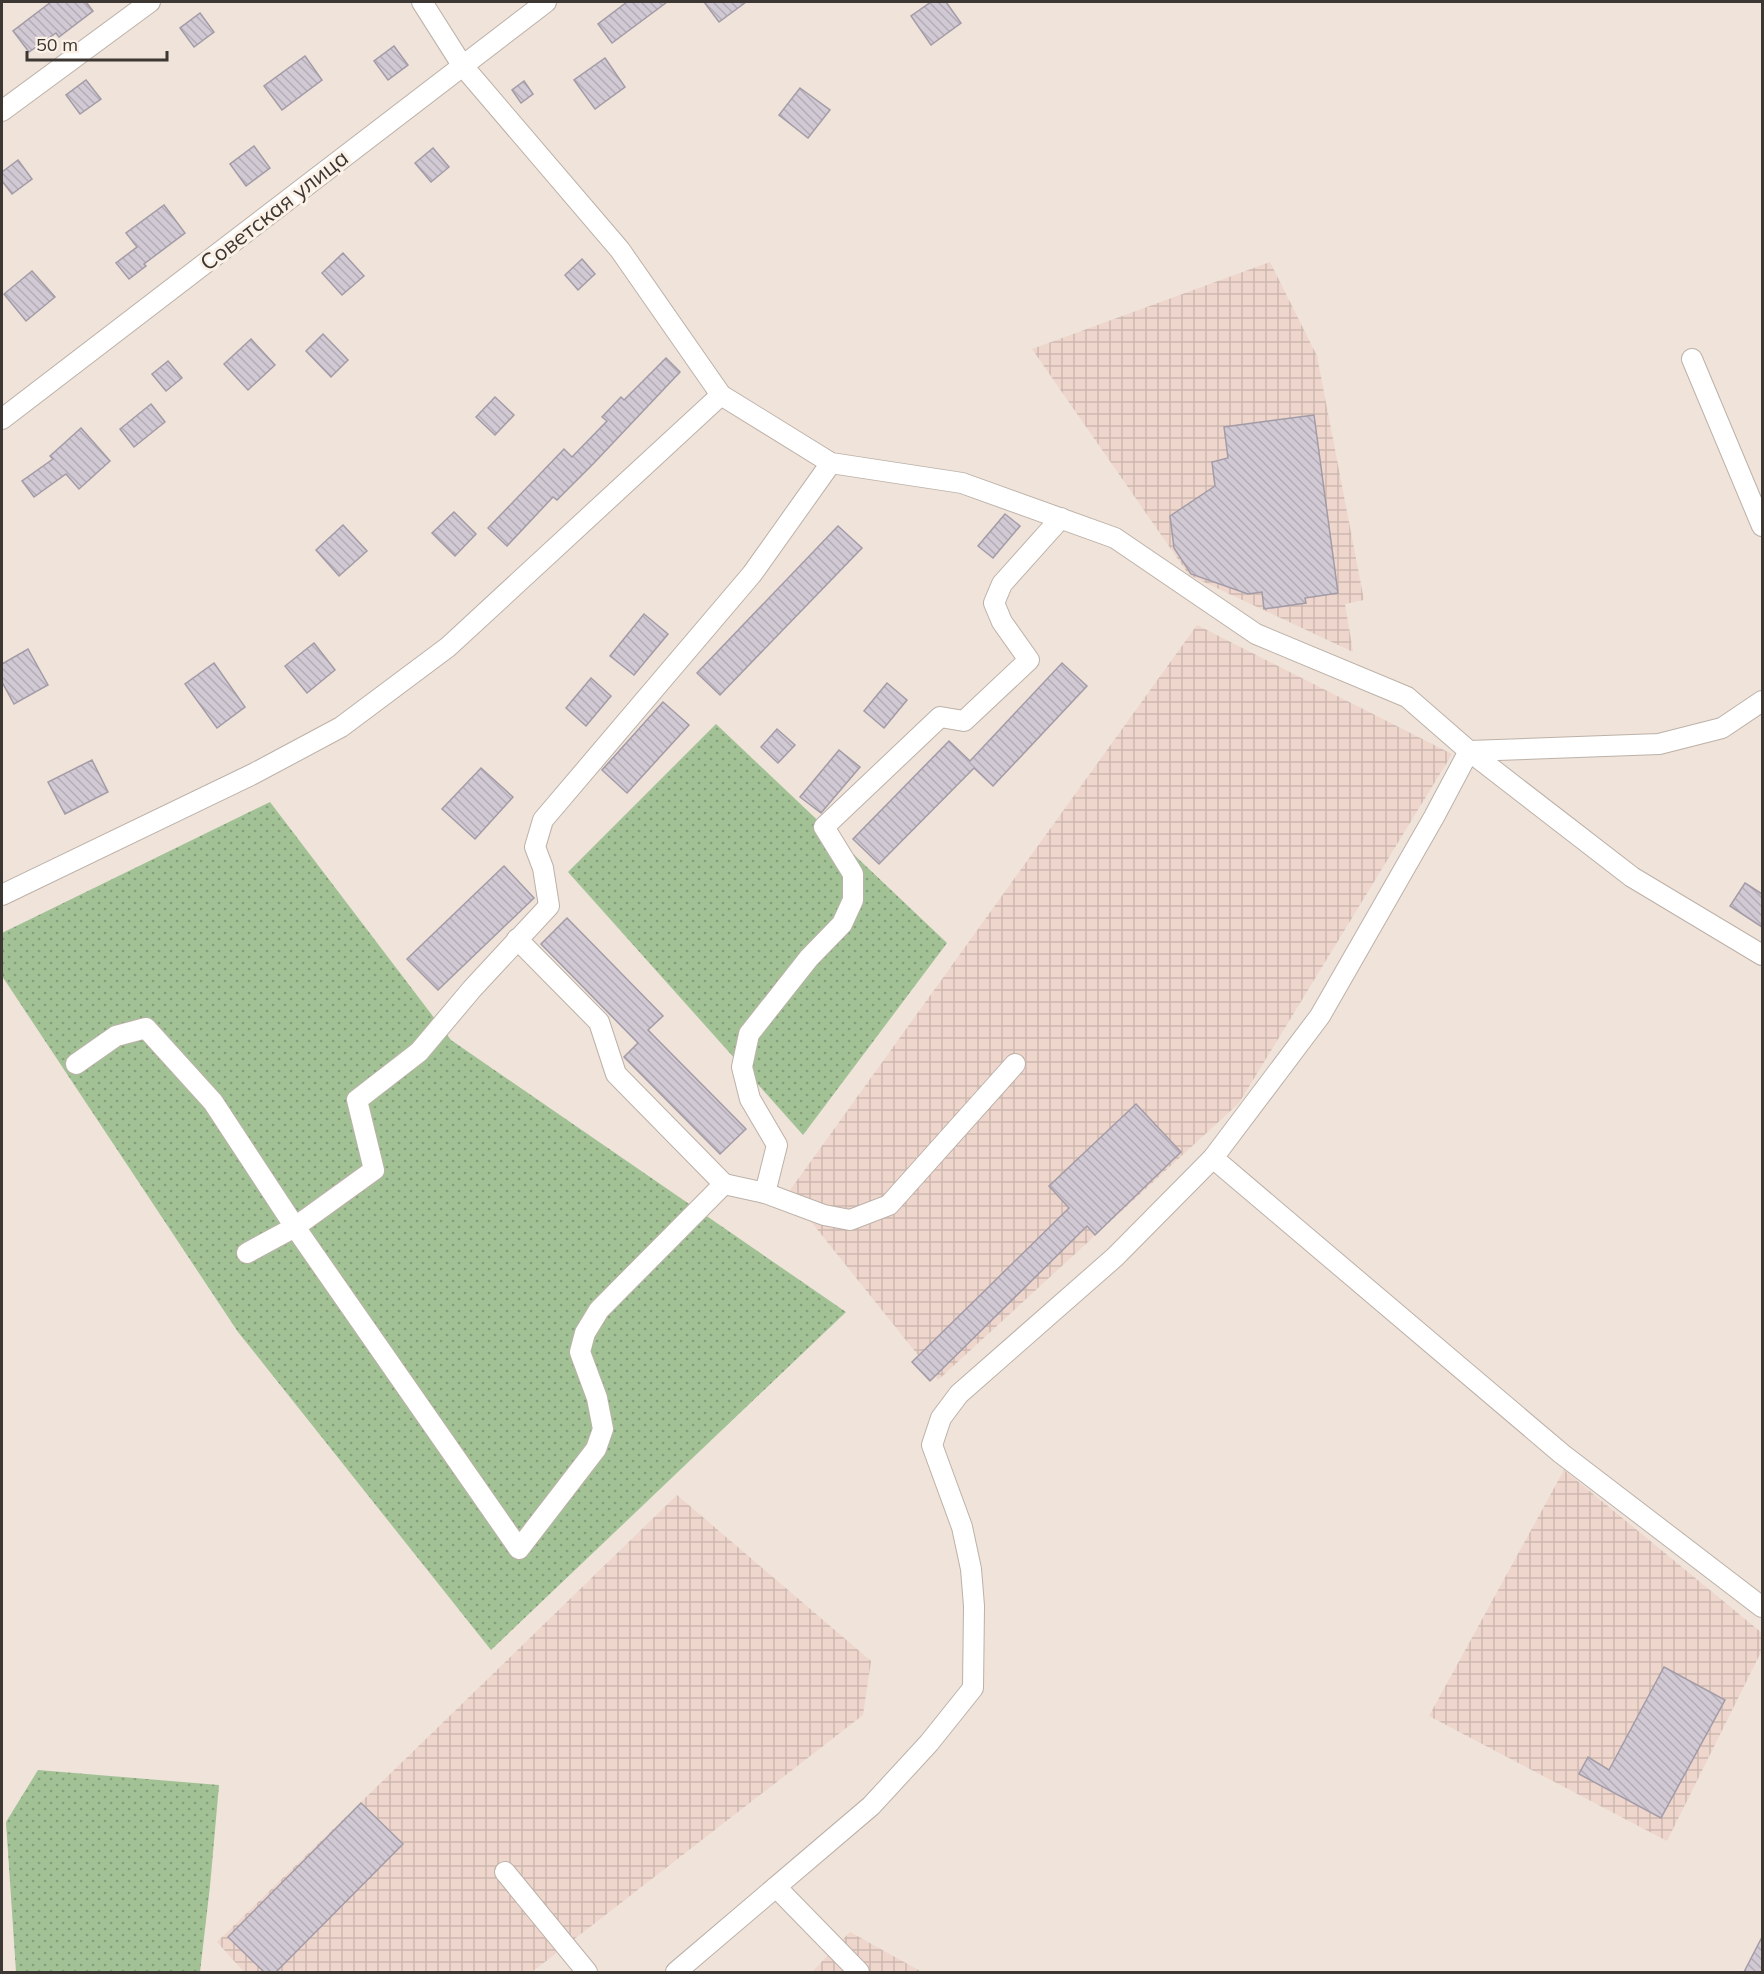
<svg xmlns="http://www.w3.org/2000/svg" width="1764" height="1974" font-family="Mulish,sans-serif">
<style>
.industrial{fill:url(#industrial-grid)}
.grass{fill:url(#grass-dots)}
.building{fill:url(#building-back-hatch);stroke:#a39ba6;stroke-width:1.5}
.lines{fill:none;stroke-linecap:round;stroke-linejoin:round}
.minor-casing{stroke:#bcb1a8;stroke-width:22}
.minor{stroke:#fff;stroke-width:20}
.labels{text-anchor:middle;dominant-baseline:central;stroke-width:6;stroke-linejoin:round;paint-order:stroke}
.street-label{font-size:22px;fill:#3c3733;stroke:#fcf1e7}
</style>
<defs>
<pattern id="industrial-grid" width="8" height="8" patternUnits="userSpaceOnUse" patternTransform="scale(1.5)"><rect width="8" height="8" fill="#eed6cd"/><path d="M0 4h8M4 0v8" fill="none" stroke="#cdb8b0"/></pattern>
<pattern id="grass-dots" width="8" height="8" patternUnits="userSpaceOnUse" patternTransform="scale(1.5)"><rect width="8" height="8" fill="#a2c296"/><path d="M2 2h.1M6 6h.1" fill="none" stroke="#859e7b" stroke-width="1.8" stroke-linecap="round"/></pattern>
<pattern id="building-back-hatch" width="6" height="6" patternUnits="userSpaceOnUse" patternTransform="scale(1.5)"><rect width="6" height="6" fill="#d1c9d4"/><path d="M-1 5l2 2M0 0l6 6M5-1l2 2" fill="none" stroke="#b4adb6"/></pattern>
</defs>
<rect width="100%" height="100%" fill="#efe3da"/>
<g class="industrial">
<polygon points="1270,262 1317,356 1364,600 1345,604 1353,652 1189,575 1032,349"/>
<polygon points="1197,625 1452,754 1239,1103 938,1380 788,1193"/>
<polygon points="1564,1470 1762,1633 1762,1650 1667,1841 1429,1716"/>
<polygon points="677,1495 871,1661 863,1715 532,1972 244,1972 217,1942"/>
<polygon points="850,1932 922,1972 812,1972"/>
</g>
<g class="grass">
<polygon points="716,724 947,943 803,1135 568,872"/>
<polygon points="270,802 451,1040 846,1312 491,1650 238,1332 2,976 2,933"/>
<polygon points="38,1770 219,1785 210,1886 200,1972 16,1972 6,1822"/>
</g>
<g class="building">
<polygon points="51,2 86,2 93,11 59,37 56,33 29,52 13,31"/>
<polygon points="627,2 667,2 612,43 598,24"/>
<polygon points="704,2 746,2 719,22"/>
<polygon points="931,2 946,2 961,23 931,45 911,16"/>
<polygon points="200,13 214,32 194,47 180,28"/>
<polygon points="394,46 408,65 388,80 374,61"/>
<polygon points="305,56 322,80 282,110 264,86"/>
<polygon points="605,58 625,87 595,109 574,80"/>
<polygon points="86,80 101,99 80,114 66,95"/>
<polygon points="524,81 533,94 521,103 512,90"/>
<polygon points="800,88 830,110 808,138 779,115"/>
<polygon points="254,146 270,168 246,186 230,164"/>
<polygon points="433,148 449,167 431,182 415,163"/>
<polygon points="18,160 32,179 12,194 2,181 2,172"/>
<polygon points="164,205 185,233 144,264 146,266 129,279 116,263 137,247 126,233"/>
<polygon points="343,253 364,276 342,295 322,273"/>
<polygon points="582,259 595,274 578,290 565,275"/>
<polygon points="32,271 55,297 26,321 4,294"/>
<polygon points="323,334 348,360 331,377 306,351"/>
<polygon points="251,339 275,365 248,390 224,364"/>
<polygon points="666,358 680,372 594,463 557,500 553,497 507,546 488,528 564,449 572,457 607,421 602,417 621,397 624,400"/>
<polygon points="168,361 182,378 166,391 152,374"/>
<polygon points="495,397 514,415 495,435 476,417"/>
<polygon points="151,404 165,422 134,447 120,429"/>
<polygon points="1314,415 1338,593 1305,598 1306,603 1264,609 1262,592 1248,594 1191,574 1174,548 1170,516 1215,486 1212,462 1228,458 1224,427"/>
<polygon points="81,428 110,461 79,489 66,474 34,497 22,481 53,459 50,456"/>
<polygon points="454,512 476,534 455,556 432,533"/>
<polygon points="1005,514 1020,526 993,558 978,546"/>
<polygon points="343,525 367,551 339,576 316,550"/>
<polygon points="838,526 862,548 720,695 697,673"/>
<polygon points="644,614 668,634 634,675 610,656"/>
<polygon points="314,643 335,670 307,693 285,666"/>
<polygon points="28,649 48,685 14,704 2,682 2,664"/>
<polygon points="214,663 245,707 217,728 185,684"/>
<polygon points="1062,663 1087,686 993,786 974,768 879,864 853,839 949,741 970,761"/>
<polygon points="591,678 611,696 586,726 566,708"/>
<polygon points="887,683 907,700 884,728 864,711"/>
<polygon points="663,702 689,725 627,793 602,770"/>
<polygon points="777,729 795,745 778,763 761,747"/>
<polygon points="839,750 860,767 821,813 800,797"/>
<polygon points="92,760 108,792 65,814 48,782"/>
<polygon points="481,768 513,797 475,839 442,809"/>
<polygon points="504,866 534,898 438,990 407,959"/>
<polygon points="1745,883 1762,894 1762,927 1730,906"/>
<polygon points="567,918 663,1016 648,1030 746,1129 720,1154 624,1057 638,1043 541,944"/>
<polygon points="1136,1104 1181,1152 1095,1235 1087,1226 930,1381 912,1362 1069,1208 1049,1186"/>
<polygon points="1664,1667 1725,1700 1661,1818 1579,1774 1588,1757 1609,1770"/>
<polygon points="361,1803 403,1844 276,1972 264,1972 228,1937"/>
<polygon points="1762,1937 1762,1972 1744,1972"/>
</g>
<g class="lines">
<defs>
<g id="minor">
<polyline points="422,2 462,65 620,250 721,395 831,463 962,483 1115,538 1256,634 1407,697 1469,751 1632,877 1762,955"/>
<polyline points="2,111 150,2"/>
<polyline points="1692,359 1762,526"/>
<polyline points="2,419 546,2"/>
<polyline points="1469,751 1659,744 1722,728 1762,701"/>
<polyline points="2,895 253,774 341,727 448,647 721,395"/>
<polyline points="517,939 599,1022 616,1074 724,1184"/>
<polyline points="76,1064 116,1036 146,1028 213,1102 295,1227 519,1549 596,1449 603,1429 597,1398 580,1352 585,1333 599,1310 724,1184 765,1193 824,1215 850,1220 889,1205 1015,1064"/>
<polyline points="1213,1158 1562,1454 1762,1607"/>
<polyline points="765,1193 777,1145 750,1099 742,1067 749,1034 809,958 842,924 853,900 853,874 824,827 940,717 964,721 1029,660 1002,622 994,603 1002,584 1061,518"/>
<polyline points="247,1253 295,1227 374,1170 357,1100 419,1052 472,989 549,906 543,868 535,847 543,820 752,574 831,463"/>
<polyline points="505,1872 587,1972"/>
<polyline points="776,1887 859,1972"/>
<polyline points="676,1972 871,1806 929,1743 973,1688 974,1606 971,1569 962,1527 932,1445 941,1418 959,1394 1115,1257 1213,1158 1320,1016 1434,817 1469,751"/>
</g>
</defs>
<use href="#minor" class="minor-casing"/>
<use href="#minor" class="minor"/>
</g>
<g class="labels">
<g class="street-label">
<text transform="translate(274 210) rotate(-38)">Советская улица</text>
</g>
</g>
<rect width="1764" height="1974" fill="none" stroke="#3c3733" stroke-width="6"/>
<path d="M27 51v9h140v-9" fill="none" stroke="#3c3733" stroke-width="3"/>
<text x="36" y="51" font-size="18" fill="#3c3733" stroke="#fcf1e7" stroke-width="4.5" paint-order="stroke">50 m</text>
</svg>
